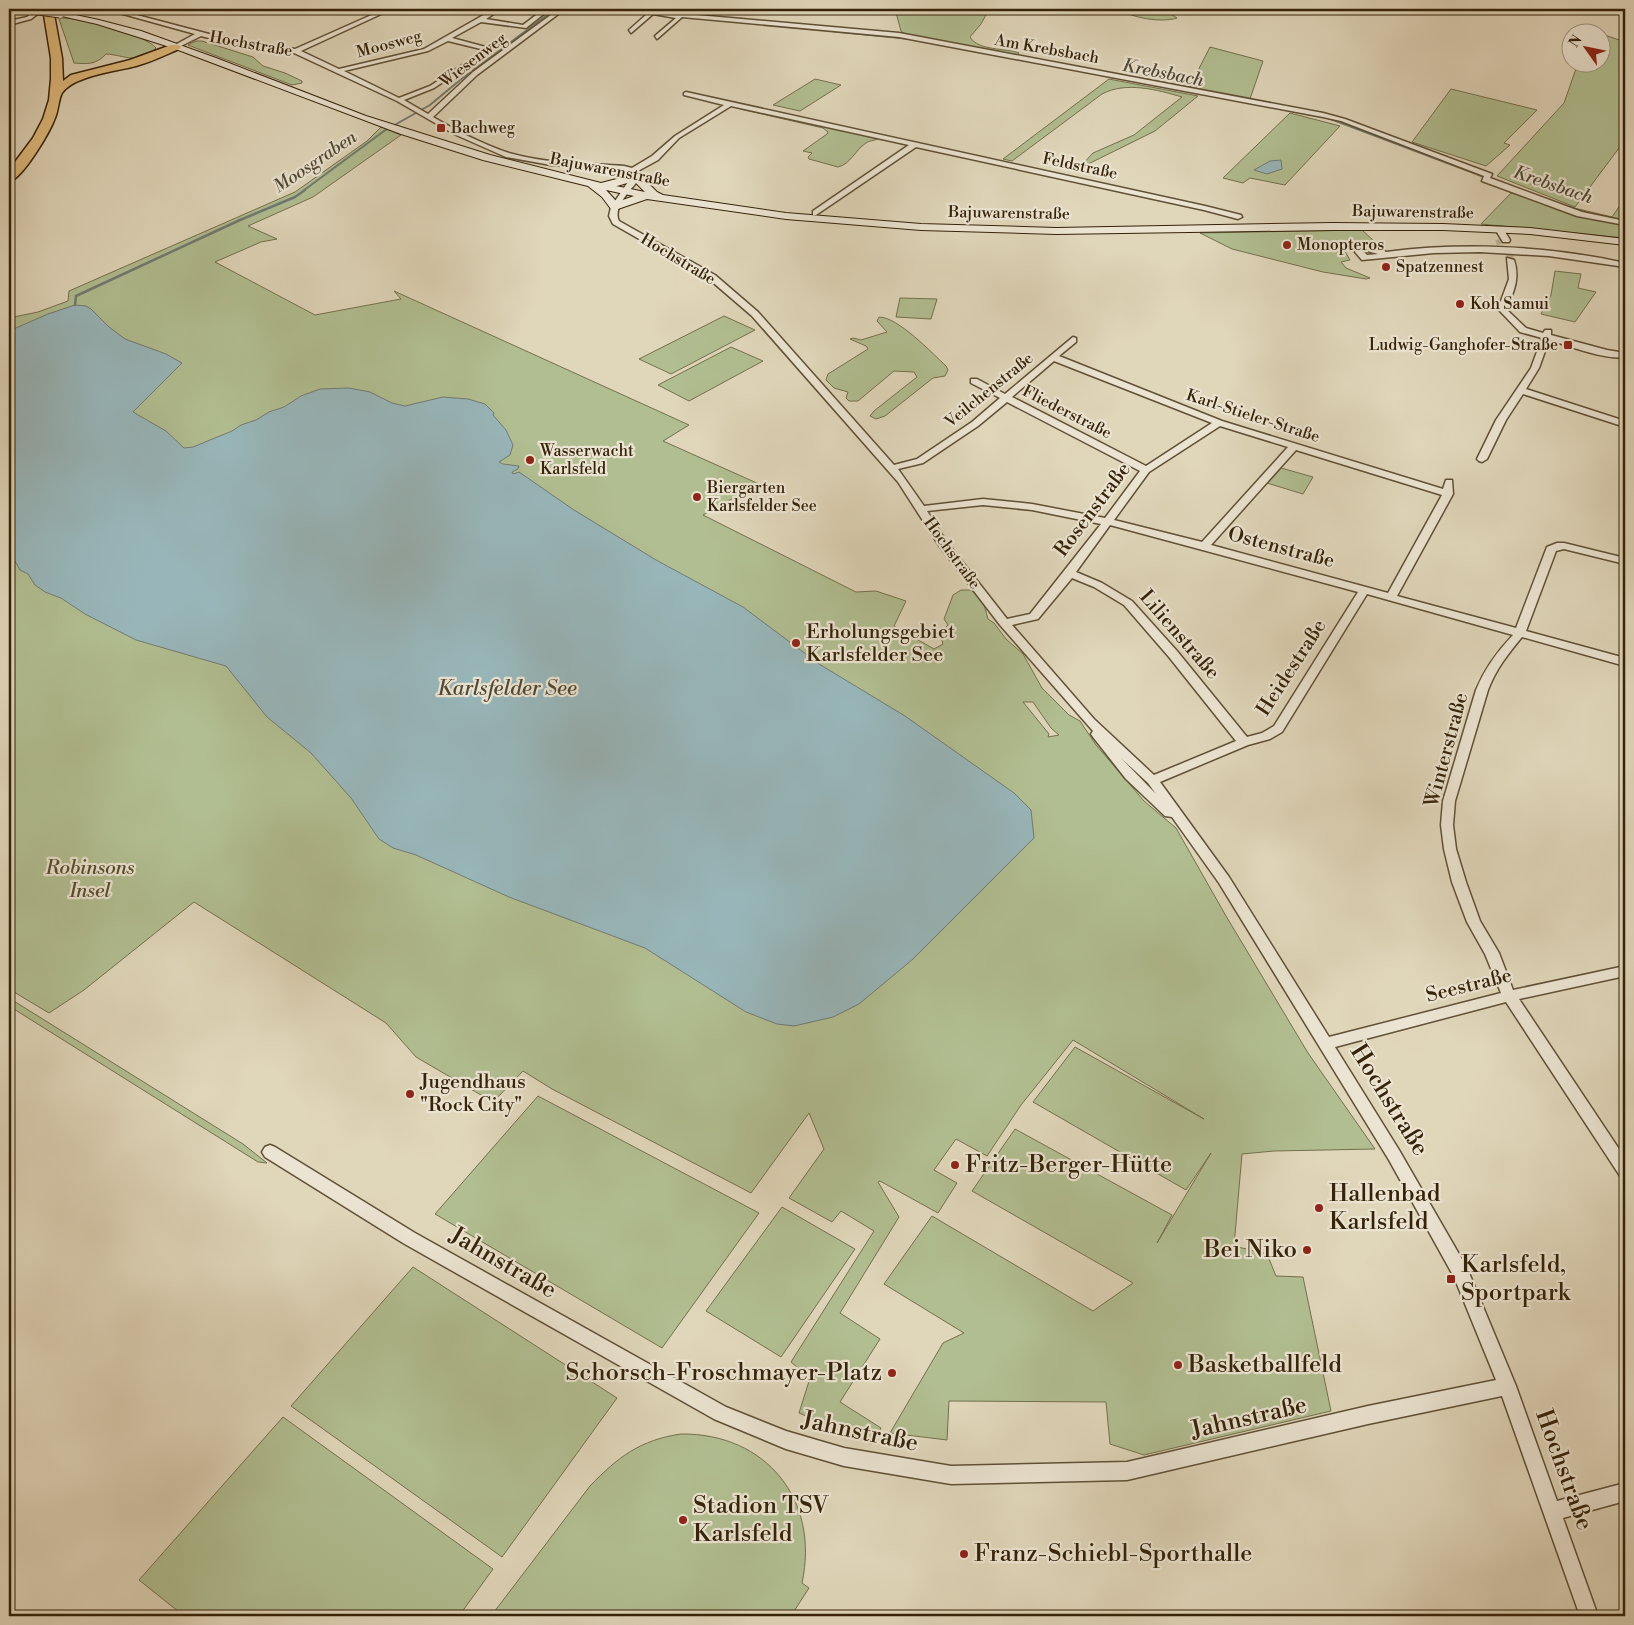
<svg xmlns="http://www.w3.org/2000/svg" width="1634" height="1625" font-family="'Libre Bodoni',serif">
<style>
.green{fill:#b1be91;stroke:#74704d;fill-rule:evenodd}
.water{fill:#98b6ba;stroke:#717b73}
.lines{fill:none;stroke-linecap:round;stroke-linejoin:round}
.stream-far1{stroke:#717b73;stroke-width:2}
.stream{stroke:#717b73;stroke-width:2.5}
.street-tunnel{stroke:#beb297;stroke-width:8;stroke-dasharray:8 4.5;stroke-linecap:butt}
.street-casing{stroke:#605035;stroke-width:3}
.secondary-casing{stroke:#362309;stroke-width:2}
.highway-casing{stroke:#362309;stroke-width:3}
.street{fill:#ebe4d2;fill-rule:evenodd}
.secondary{fill:#ebe4d2;fill-rule:evenodd}
.highway{fill:#e0bb7d;fill-rule:evenodd}
.secondary-bridge-casing{stroke:#362309;stroke-width:11;stroke-linecap:butt}
.secondary-bridge{stroke:#ebe4d2;stroke-width:9}
.poi-dot{fill:#8f2418;stroke:#ebe4d2;stroke-width:2}
.labels{text-anchor:middle;dominant-baseline:central;stroke-width:4.5;stroke-linejoin:round;paint-order:stroke}
.far-street-label{font-size:16px;fill:#362309;stroke:#ebe4d2}
.far-poi-label{font-size:16px;fill:#362309;stroke:#ebe4d2;text-anchor:start}
.far-water-label{font-size:18px;font-style:italic;fill:#4e4835;stroke:#ebe4d2}
.street-label{font-size:20px;fill:#362309;stroke:#ebe4d2}
.poi-label{font-size:20px;fill:#362309;stroke:#ebe4d2;text-anchor:start}
.park-label{font-size:20px;font-style:italic;fill:#554a2b;stroke:#ebe4d2}
.water-label{font-size:21px;font-style:italic;fill:#4e4835;stroke:#ebe4d2}
.near-street-label{font-size:24px;fill:#362309;stroke:#ebe4d2}
.near-poi-label{font-size:24px;fill:#362309;stroke:#ebe4d2;text-anchor:start}
</style>
<rect width="100%" height="100%" fill="#e0d6ba"/>
<filter id="stains"><feTurbulence type="fractalNoise" baseFrequency=".004" numOctaves="4"/><feColorMatrix values="0 0 0 0 .2 0 0 0 0 .09 0 0 0 0 .02 0 0 0 .5 -.17"/></filter>
<radialGradient id="worn" r=".72"><stop offset=".6" stop-color="#630" stop-opacity="0"/><stop offset="1" stop-color="#630" stop-opacity=".3"/></radialGradient>
<g class="green">
<path d="M895,9h94l-8,15 -11,13c8,14 36,11 49,16l-2,2 -112,-21 -4,-3z"/>
<path d="M1118,9c16,-3 44,-2 59,9 -17,5 -44,0 -59,-9z"/>
<path d="M62,18c18,-1 84,17 94,30 -17,18 -31,7 -50,6 -10,11 -19,10 -32,9l-15,-44z"/>
<polygon points="1602,34 1625,42 1625,140 1575,207 1497,176 1564,103 1578,63 1602,62"/>
<polygon points="196,41 202,41 253,57 263,66 285,73 302,81 302,83 292,85 188,45"/>
<polygon points="1210,47 1263,61 1250,99 1189,88"/>
<polygon points="815,79 841,85 800,111 773,105"/>
<path d="M1109,79l89,17 -43,35 -77,38 15,-16 41,-18 48,-38c-24,-7 -56,-16 -80,-3l-90,67 -9,-2z"/>
<polygon points="1451,89 1537,110 1504,143 1510,145 1486,166 1412,142"/>
<path d="M739,107l142,30c-5,4 -11,3 -15,6 -11,7 -15,21 -28,24l-29,-8 -1,-2 4,-4 -9,-2 24,-17 1,-2 -5,-4 -83,-19z"/>
<polygon points="1290,113 1340,126 1285,185 1250,178 1243,183 1223,178"/>
<path d="M381,127l20,8 -88,62 -65,29 29,13 -16,3 -46,20 100,53 86,-16 -7,-8 295,134 -26,16 96,43 -56,31 153,77 20,-1 30,10 -12,25 40,23 9,-5 -3,-11 8,-8 -4,-6 9,-24 8,-5h10l12,11 5,18 6,4 12,16 17,15 19,34 27,27 11,6 16,24 48,56 32,27 50,88 82,137 67,96 -101,2 -32,3 -8,92 33,8 9,22 27,1 28,134 -187,44 -34,-11 -4,-42 -157,-1 -2,39 -57,-7 53,-90 21,-10 -80,-49 48,-68 161,95 40,-28 -161,-92 43,-62 157,86 -15,28 54,-90 -25,37 -153,-88 42,-55 129,72 -131,-79 -52,65 -34,51 -31,-17 -22,31 23,13 -19,30 -58,-32 -2,1 21,35 -59,96 40,26 -40,63 41,26 -9,16 -73,-31 11,-35 -19,-16 83,-131 -33,-20 -9,11 -43,-24 35,-49 -15,-36 -58,80 -199,-104 -29,-18 -30,31 -77,-45 -30,-34 -192,-121 -110,88 -35,23 -40,-24v-671l29,-6 30,-11 1,-10 226,-99 72,-51zM1023,702h10l18,26 8,7 -11,2 1,-3z"/>
<polygon points="1511,193 1612,217 1625,198 1625,238 1481,224"/>
<polygon points="1362,230 1374,241 1343,248 1350,260 1341,262 1346,268 1370,278 1366,279 1323,272 1232,249 1200,233"/>
<polygon points="1555,271 1581,274 1578,288 1596,292 1575,322 1541,314 1551,295"/>
<polygon points="900,298 937,299 931,319 896,317"/>
<polygon points="724,316 755,330 671,374 639,359"/>
<path d="M879,317c19,0 53,36 67,49l2,4 -3,6 -12,2 -48,38 -9,3 -6,-3 4,-5 43,-34 -3,-5 -20,-1 -36,30h-9l-3,-3 2,-6 -14,-4 -8,-8 2,-6 40,-25 -2,-3 -16,-7 3,-1 8,2 26,-8 -10,-11z"/>
<polygon points="731,347 763,361 689,401 658,385"/>
<polygon points="1281,468 1313,477 1303,494 1267,483"/>
<polygon points="9,998 243,1144 267,1163 258,1162 9,1006"/>
<polygon points="538,1096 759,1213 662,1348 435,1214"/>
<polygon points="782,1207 855,1249 781,1357 706,1311"/>
<polygon points="413,1267 617,1398 502,1557 291,1406"/>
<polygon points="283,1417 493,1569 459,1616 184,1616 139,1580"/>
<path d="M681,1434c85,-1 139,66 121,149l7,5 -18,28h-300l99,-130c28,-29 50,-46 91,-52z"/>
</g>
<g class="water">
<polygon points="1281,160 1282,169 1267,174 1254,170 1270,161"/>
<polygon points="75,305 86,306 91,309 109,327 125,339 166,354 182,363 133,412 166,431 184,448 193,447 232,431 241,425 256,420 269,412 284,407 301,396 320,389 349,388 370,392 392,403 405,406 443,397 468,399 485,404 494,413 493,415 506,430 513,445 510,455 499,462 503,464 519,466 518,469 512,472 513,474 519,472 574,510 656,560 743,607 819,664 905,716 1014,793 1031,810 1034,838 913,959 859,1004 833,1017 794,1026 777,1024 746,1012 645,948 509,897 416,855 393,848 379,839 351,798 311,753 267,717 226,666 136,640 85,614 61,598 45,592 35,585 28,574 20,570 15,561 9,558 9,331 48,314"/>
</g>
<g class="lines">
<g class="stream-far1">
<polyline points="831,31 910,39 1038,63"/>
<polyline points="1296,112 1328,118 1487,178"/>
<polyline points="303,191 384,131 430,105 460,80 555,9"/>
</g>
<g class="stream">
<polyline points="1569,207 1589,214"/>
<polyline points="75,305 76,296 240,220 295,197 305,190"/>
</g>
<g class="street-tunnel">
<polyline points="1499,239 1501,244"/>
<polyline points="1509,255 1510,260"/>
</g>
<defs>
<g id="street">
<polygon points="33,9 39,9 40,12 31,19 9,25 9,21 27,17 34,12"/>
<path d="M105,9h9l114,30 67,10 90,-40h7l-91,42 38,18 85,-20 70,-40h7l-15,10 37,6 21,-16h6l-24,19 -45,-6 -29,16 41,11 -59,39 -30,12 24,14 45,-42 86,-63h6l-88,66 -44,42c24,14 49,27 76,36 37,11 77,10 115,13l8,2 20,-12 23,-20 49,-31 -40,-10v-2l2,-1 519,114 36,9 1,2 -4,2 -34,-9 -288,-63 -100,68h-3v-4l96,-66 -178,-39 -52,32 -21,22 -22,12 4,6c-8,11 -28,29 -21,43l96,54 43,37 136,153 23,-6 55,-37 28,-24 -29,-15v-4h6l28,15 68,-57 3,1v4l-17,14 163,65 221,68 3,-9h6l1,14 -56,102 119,32 31,-81 10,-4h7l61,15v6l-61,-15 -8,2 -30,80 99,27v8l-103,-29c-14,17 -26,32 -34,53l-33,111 -2,24 3,24 10,33 14,39 19,32 14,37 112,-24v10l-106,23 106,159v20l-5,-2 -114,-174 -171,45 64,103 68,118 49,118 41,115 68,-18v18l-62,17 35,98h-18l-78,-220 -134,28 -241,56 -176,4 -107,-18 -58,-17 -72,-30 -311,-176 -138,-86 -3,-5 3,-5 5,-2 5,2 140,86 311,174 60,24 58,17 107,18 176,-4 241,-56 128,-26 -42,-103 -65,-117 -170,-277 -47,-66 -7,-1 -39,-37 -33,-42 -2,-3 2,-3 -93,-106 -62,-81 -40,-62 -146,-166 -43,-37 -96,-55 -4,-8 2,-9 21,-31 -9,-6 -72,-5 -45,-8 -52,-23 -57,-33 -103,-48 -66,-10 -27,-7 -26,13 -2,-3 22,-12zM448,41l37,9 -55,36 -31,12 -55,-27 84,-20zM1054,361l158,62 -66,43 -134,-69zM1007,402l133,69 -35,47 -73,-14 -49,-5 -59,7 -26,-37 25,-6 55,-37zM1220,426l68,21 -86,95 -88,-22 35,-48zM1296,450l146,45 -54,98 -177,-48zM983,505l49,5 69,14 -71,90 -23,5 -61,-78 -19,-30zM1110,525l248,67 -84,134 -12,7 -15,4 -70,-86 -45,-50 -30,-18 -26,-11zM1072,578l22,9 30,18 45,52 67,84 -82,34 -60,-56 -82,-94 26,-6zM1367,594l146,41c-16,17 -28,33 -37,55l-33,111 -2,24 3,24 8,33 15,40 18,32 16,39 -172,44 -100,-160 -69,-95 88,-37 22,-6 12,-7zM1121,758l27,25 8,11z"/>
<polygon points="609,9 629,9 899,33 1323,113 1345,119 1492,174 1490,178 1582,212 1625,221 1625,225 1577,216 1482,181 1484,176 1341,121 1323,117 899,37 682,17 657,39 655,36 676,18 653,14 631,33 629,30 647,14"/>
<polygon points="1496,227 1502,227 1510,240 1509,242 1503,242 1495,229"/>
<path d="M1369,246l9,1 8,5c77,-10 164,-6 239,11v4l-76,-11 -69,-4 -46,1 -72,7 -7,-8 5,-4zM1368,251l10,3 -11,1 -3,-3z"/>
<path d="M1507,258l7,2c6,18 0,32 -8,49l20,19 17,5 2,-3h6v5l56,15 18,3v4c-21,3 -55,-11 -76,-17l-10,28 -13,21 99,32v6l-102,-33 -17,26 -19,39 -5,3 -3,-1 -2,-2 19,-39 35,-52 11,-30 -22,-6 -22,-23 11,-30z"/>
</g>
<path id="secondary" d="M57,11l42,9 42,11 75,27 150,58 124,39 111,28 35,-9 4,1 17,17 6,3 123,18 135,11 135,4 276,-5 111,1 87,4 95,11v6l-95,-11 -87,-4h-111l-276,4 -135,-4 -135,-11 -139,-20 -32,11 -4,-1 -9,-12 -14,-11 -105,-26 -82,-26 -228,-86 -76,-24 -40,-9zM634,181l11,11 -29,-6h1zM606,190l28,6 -17,6z"/>
<path id="highway" d="M43,9h10l9,49 1,23 8,-6 59,-15 41,-15h8l2,2 -2,2c-14,6 -28,13 -43,17 -19,5 -63,10 -74,27 -3,4 -4,19 -7,25 -5,14 -32,60 -46,64v-12l24,-32 10,-19 6,-19 2,-21v-21z"/>
</defs>
<use href="#street" class="street-casing"/>
<use href="#secondary" class="secondary-casing"/>
<use href="#highway" class="highway-casing"/>
<use href="#street" class="street"/>
<use href="#secondary" class="secondary"/>
<use href="#highway" class="highway"/>
<defs>
<polyline id="secondary-bridge" points="32,9 60,13"/>
</defs>
<use href="#secondary-bridge" class="secondary-bridge-casing"/>
<use href="#secondary-bridge" class="secondary-bridge"/>
</g>
<g class="poi-dot">
<rect x="436" y="123" width="10" height="10" rx="2.5"/>
<circle cx="1287" cy="245" r="5"/>
<circle cx="1386" cy="267" r="5"/>
<circle cx="1460" cy="304" r="5"/>
<rect x="1563" y="340" width="10" height="10" rx="2.5"/>
<circle cx="530" cy="460" r="5"/>
<circle cx="697" cy="497" r="5"/>
<circle cx="796" cy="643" r="5"/>
<circle cx="410" cy="1094" r="5"/>
<circle cx="955" cy="1165" r="5"/>
<circle cx="1319" cy="1208" r="5"/>
<circle cx="1307" cy="1250" r="5"/>
<rect x="1446" y="1274" width="10" height="10" rx="2.5"/>
<circle cx="1178" cy="1365" r="5"/>
<circle cx="892" cy="1373" r="5"/>
<circle cx="683" cy="1520" r="5"/>
<circle cx="964" cy="1554" r="5"/>
</g>
<g class="labels">
<g class="far-street-label">
<text transform="translate(251 44) rotate(10)">Hochstraße</text>
<text transform="translate(389 44) rotate(-15)">Moosweg</text>
<text transform="translate(1047 49) rotate(10)">Am Krebsbach</text>
<text transform="translate(473 60) rotate(-37)">Wiesenweg</text>
<text transform="translate(1080 166) rotate(12)">Feldstraße</text>
<text transform="translate(610 170) rotate(11)">Bajuwarenstraße</text>
<text transform="translate(1413 212) rotate(1)">Bajuwarenstraße</text>
<text transform="translate(1009 213) rotate(1)">Bajuwarenstraße</text>
<text transform="translate(678 259) rotate(31)">Hochstraße</text>
<text transform="translate(989 390) rotate(-39)">Veilchenstraße</text>
<text transform="translate(1067 412) rotate(27)">Fliederstraße</text>
<text transform="translate(1253 416) rotate(18)">Karl-Stieler-Straße</text>
<text transform="translate(952 553) rotate(54)">Hochstraße</text>
</g>
<g class="far-poi-label">
<text x="451" y="128">Bachweg</text>
<text x="1297" y="245">Monopteros</text>
<text x="1396" y="267">Spatzennest</text>
<text x="1470" y="304">Koh Samui</text>
<text x="1558" y="345" text-anchor="end">Ludwig-Ganghofer-Straße</text>
<text x="540" y="451">Wasserwacht<tspan x="540" dy="18">Karlsfeld</tspan></text>
<text x="707" y="488">Biergarten<tspan x="707" dy="18">Karlsfelder See</tspan></text>
</g>
<g class="far-water-label">
<text transform="translate(1163 73) rotate(11)">Krebsbach</text>
<text transform="translate(315 162) rotate(-34)">Moosgraben</text>
<text transform="translate(1553 185) rotate(19)">Krebsbach</text>
</g>
<g class="street-label">
<text transform="translate(1093 510) rotate(-53)">Rosenstraße</text>
<text transform="translate(1281 548) rotate(15)">Ostenstraße</text>
<text transform="translate(1179 635) rotate(49)">Lilienstraße</text>
<text transform="translate(1292 668) rotate(-57)">Heidestraße</text>
<text transform="translate(1447 750) rotate(-75)">Winterstraße</text>
<text transform="translate(1469 986) rotate(-14)">Seestraße</text>
</g>
<g class="poi-label">
<text x="806" y="632">Erholungsgebiet<tspan x="806" dy="23">Karlsfelder See</tspan></text>
<text x="420" y="1082">Jugendhaus<tspan x="420" dy="23">"Rock City"</tspan></text>
</g>
<g class="park-label">
<text x="90" y="868">Robinsons<tspan x="90" dy="23">Insel</tspan></text>
</g>
<g class="water-label">
<text x="507" y="689">Karlsfelder See</text>
</g>
<g class="near-street-label">
<text transform="translate(1389 1100) rotate(58)">Hochstraße</text>
<text transform="translate(503 1263) rotate(30)">Jahnstraße</text>
<text transform="translate(1249 1418) rotate(-13)">Jahnstraße</text>
<text transform="translate(860 1432) rotate(12)">Jahnstraße</text>
<text transform="translate(1564 1470) rotate(70)">Hochstraße</text>
</g>
<g class="near-poi-label">
<text x="965" y="1165">Fritz-Berger-Hütte</text>
<text x="1329" y="1194">Hallenbad<tspan x="1329" dy="28">Karlsfeld</tspan></text>
<text x="1297" y="1250" text-anchor="end">Bei Niko</text>
<text x="1461" y="1265">Karlsfeld,<tspan x="1461" dy="28">Sportpark</tspan></text>
<text x="1188" y="1365">Basketballfeld</text>
<text x="882" y="1373" text-anchor="end">Schorsch-Froschmayer-Platz</text>
<text x="693" y="1506">Stadion TSV<tspan x="693" dy="28">Karlsfeld</tspan></text>
<text x="974" y="1554">Franz-Schiebl-Sporthalle</text>
</g>
</g>
<rect width="1634" height="1625" fill="none" stroke="#e0d6ba" stroke-width="30"/>
<rect x="10" y="10" width="1614" height="1605" fill="none" stroke="#362309" stroke-width="2.5"/>
<rect x="15" y="15" width="1604" height="1595" fill="none" stroke="#362309"/>
<g transform="translate(1586 48) rotate(303)"><circle r="24" fill="#ebe4d2" stroke="#a39782"/>
<path d="M0-4L9 19L0 12L-9 19Z" fill="#8f2418"/>
<text y="-8" font-size="14" font-weight="bold" text-anchor="middle" fill="#362309">N</text>
</g>
<rect width="100%" height="100%" filter="url(#stains)"/>
<rect width="100%" height="100%" fill="url(#worn)"/>
</svg>
